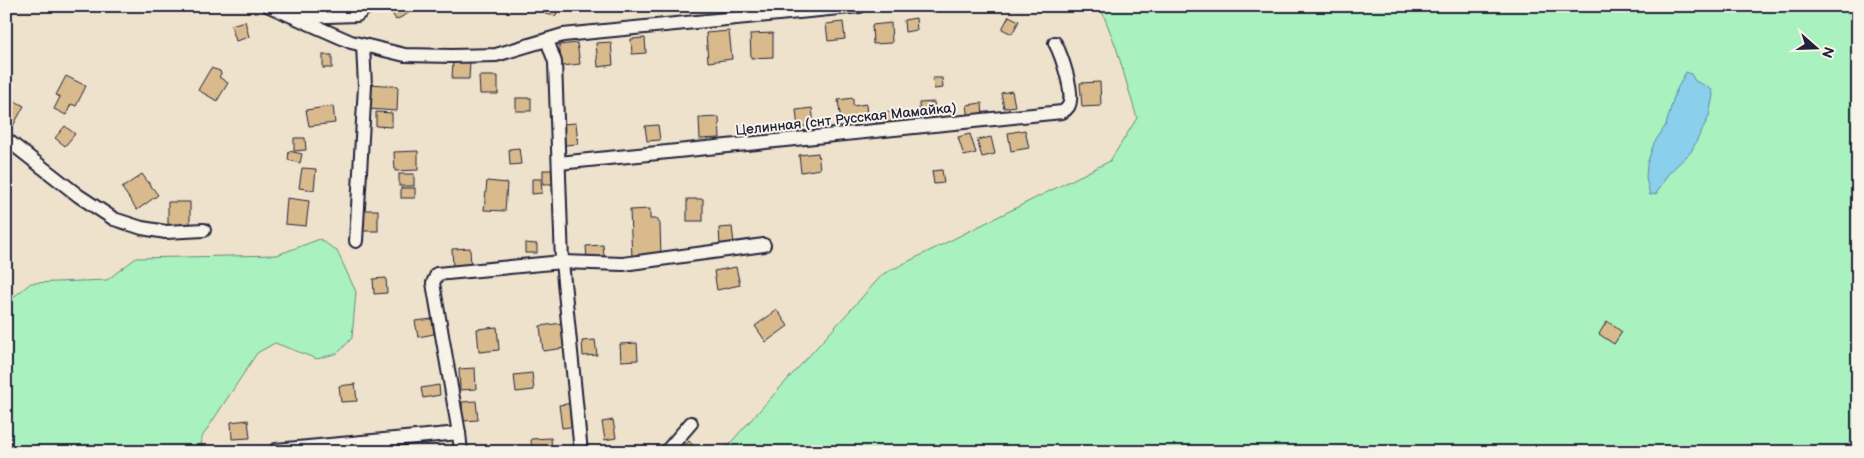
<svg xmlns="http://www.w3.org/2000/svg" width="1864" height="458" font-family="'Balsamiq Sans',sans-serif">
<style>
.green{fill:#a9f1bf;stroke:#668a7d}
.water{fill:#8acfeb;stroke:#608aa5}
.building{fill:#d9ba8c;stroke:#22223b}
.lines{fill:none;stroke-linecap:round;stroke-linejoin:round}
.minor-casing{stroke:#22223b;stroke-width:16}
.minor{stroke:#f7f3e8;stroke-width:12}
.labels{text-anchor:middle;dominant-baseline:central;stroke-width:4;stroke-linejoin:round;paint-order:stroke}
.street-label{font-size:14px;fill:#22223b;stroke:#f7f3e8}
</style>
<rect width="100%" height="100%" fill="#eee2cc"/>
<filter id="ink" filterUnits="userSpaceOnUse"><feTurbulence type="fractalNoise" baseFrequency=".02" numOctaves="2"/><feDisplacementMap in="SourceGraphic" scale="10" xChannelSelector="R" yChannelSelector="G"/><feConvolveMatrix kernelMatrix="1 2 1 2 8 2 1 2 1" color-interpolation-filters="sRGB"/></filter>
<g filter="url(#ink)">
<g class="green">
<polygon points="1100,6 1858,6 1858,452 722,452 883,274 1110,161 1137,118 1116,47"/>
<polygon points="320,239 337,251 356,292 352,338 338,353 317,359 275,343 257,353 202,437 201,452 6,452 6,303 31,283 107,280 136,258 277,255"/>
</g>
<polygon class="water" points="1686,72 1691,74 1695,81 1704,85 1712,90 1713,95 1709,116 1691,152 1668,174 1656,194 1650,195 1646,178 1647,164 1654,143 1666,125 1675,93"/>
<g class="building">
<polygon points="388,6 414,6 416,9 396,20"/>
<polygon points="546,6 558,6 556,16 545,14"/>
<polygon points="719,6 740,6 741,11 719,12"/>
<polygon points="1009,16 1019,21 1012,34 1002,29"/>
<polygon points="916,18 917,30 905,32 904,20"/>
<polygon points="245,21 249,37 236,41 231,25"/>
<polygon points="843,22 845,39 828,41 826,24"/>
<polygon points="891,23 892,43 873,44 872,25"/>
<polygon points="729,31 732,59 708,62 706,33"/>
<polygon points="773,33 773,57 751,58 750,34"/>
<polygon points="645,38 646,53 632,54 631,39"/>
<polygon points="611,42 613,65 598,67 596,43"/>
<polygon points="577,43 580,64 562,66 559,45"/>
<rect x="323" y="55" width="9" height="13"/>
<polygon points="453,61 470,62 469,79 452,79"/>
<polygon points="211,68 220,71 221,74 219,77 228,83 217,101 198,90"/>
<polygon points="66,76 86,86 76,106 71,104 66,115 54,109 60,97 56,95"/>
<polygon points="479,76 498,76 498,94 480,94"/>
<polygon points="933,78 942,78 943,88 934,89"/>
<polygon points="1100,82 1101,106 1082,107 1080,83"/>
<polygon points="370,84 398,86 397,111 368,109"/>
<polygon points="1012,91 1015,106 1004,108 1001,93"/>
<polygon points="6,96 24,106 13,126 6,122"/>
<rect x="516" y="98" width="15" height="13"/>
<polygon points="853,98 853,106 866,104 867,118 841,121 838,100"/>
<polygon points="934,102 936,119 920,121 919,103"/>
<polygon points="982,103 983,118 969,119 967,105"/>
<polygon points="333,106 335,123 309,126 306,110"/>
<polygon points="812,108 814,125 798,127 796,110"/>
<polygon points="897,111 898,126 877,128 875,112"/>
<polygon points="376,112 392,113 392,127 376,126"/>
<polygon points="719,117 720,138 700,139 699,118"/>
<polygon points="576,123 578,144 565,145 563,124"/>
<polygon points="658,125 660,140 647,141 645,126"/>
<polygon points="65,126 75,134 65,146 55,138"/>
<polygon points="1025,130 1029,148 1011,151 1008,133"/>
<polygon points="970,134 976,153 964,156 958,137"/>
<polygon points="991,137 995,154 982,157 977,140"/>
<polygon points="294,138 305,138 306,150 294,151"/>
<polygon points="519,148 521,164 510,165 509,149"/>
<polygon points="289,151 302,154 300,163 288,160"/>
<polygon points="418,151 418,170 395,171 394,152"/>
<polygon points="818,153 820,169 801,172 799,155"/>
<polygon points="302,168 316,169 314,190 299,188"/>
<rect x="543" y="170" width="14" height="14"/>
<polygon points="942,170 944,183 934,184 932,171"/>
<polygon points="142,174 158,195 137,210 122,188"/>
<rect x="399" y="174" width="15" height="12"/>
<polygon points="532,179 541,179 542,193 532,194"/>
<polygon points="487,181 507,183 505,211 484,210"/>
<rect x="401" y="188" width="14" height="10"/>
<polygon points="287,198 309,201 306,226 285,224"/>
<rect x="687" y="199" width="16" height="22"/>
<polygon points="168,202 190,202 190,228 168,227"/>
<polygon points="650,209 650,219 657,219 660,224 661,257 632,259 630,210"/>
<rect x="361" y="210" width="17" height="21"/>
<polygon points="732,227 734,243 720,245 719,228"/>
<polygon points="525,243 537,244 537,253 525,253"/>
<polygon points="603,245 604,257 587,259 586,246"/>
<polygon points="470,248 471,268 453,269 452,249"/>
<polygon points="736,267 740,285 717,290 714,271"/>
<polygon points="386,278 387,293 374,294 373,279"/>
<polygon points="777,310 788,326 766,342 755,326"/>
<polygon points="432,319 434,334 418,337 415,321"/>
<polygon points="1607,321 1622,332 1614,344 1599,334"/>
<polygon points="562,323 565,348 543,351 540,326"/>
<polygon points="497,327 499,350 479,352 477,329"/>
<polygon points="595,340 597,355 583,356 582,341"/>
<polygon points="637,343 638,360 621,361 620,344"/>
<polygon points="475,368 476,389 460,390 459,369"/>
<polygon points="532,373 534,390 516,392 514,375"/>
<polygon points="355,384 357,401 341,402 339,386"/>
<polygon points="439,385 440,395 423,398 421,388"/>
<polygon points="476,401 478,420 463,421 462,402"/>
<polygon points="574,403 577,426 562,428 559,405"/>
<polygon points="248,420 250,438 232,439 231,422"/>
<polygon points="613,420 616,438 605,440 602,422"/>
<polygon points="551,438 552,452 532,452 531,439"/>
<polygon points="689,441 700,452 679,452"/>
</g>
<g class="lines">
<defs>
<g id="minor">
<polyline points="269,6 351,42 405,55 452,56 496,55 563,35 860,6"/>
<polyline points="298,17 357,15 368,6"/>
<polyline points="6,139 79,196 114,219 142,228 166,232 204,230"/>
<path d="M559,163l503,-51c2,-1 4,-2 6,-5 8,-11 -7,-53 -13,-64"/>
<polyline points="356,241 365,86 363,45"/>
<polyline points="459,433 433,283 437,274 562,262 555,62 547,40"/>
<polyline points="276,450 459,433 461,452"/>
<polyline points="581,452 562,262 623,264 764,245"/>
<polyline points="666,452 691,423"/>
</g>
</defs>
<use href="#minor" class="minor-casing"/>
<use href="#minor" class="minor"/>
</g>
</g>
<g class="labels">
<g class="street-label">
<text transform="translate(846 119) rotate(-6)">Целинная (снт Русская Мамайка)</text>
</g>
</g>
<rect width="1864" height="458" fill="none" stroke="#f7f3e8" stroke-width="25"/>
<rect x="12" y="12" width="1839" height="433" fill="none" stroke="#22223b" stroke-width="2" filter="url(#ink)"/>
<g transform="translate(1816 48) rotate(110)" stroke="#f7f3e8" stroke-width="4" paint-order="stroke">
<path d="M0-4L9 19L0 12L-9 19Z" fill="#22223b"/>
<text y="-8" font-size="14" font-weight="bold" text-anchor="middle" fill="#22223b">N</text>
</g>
</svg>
